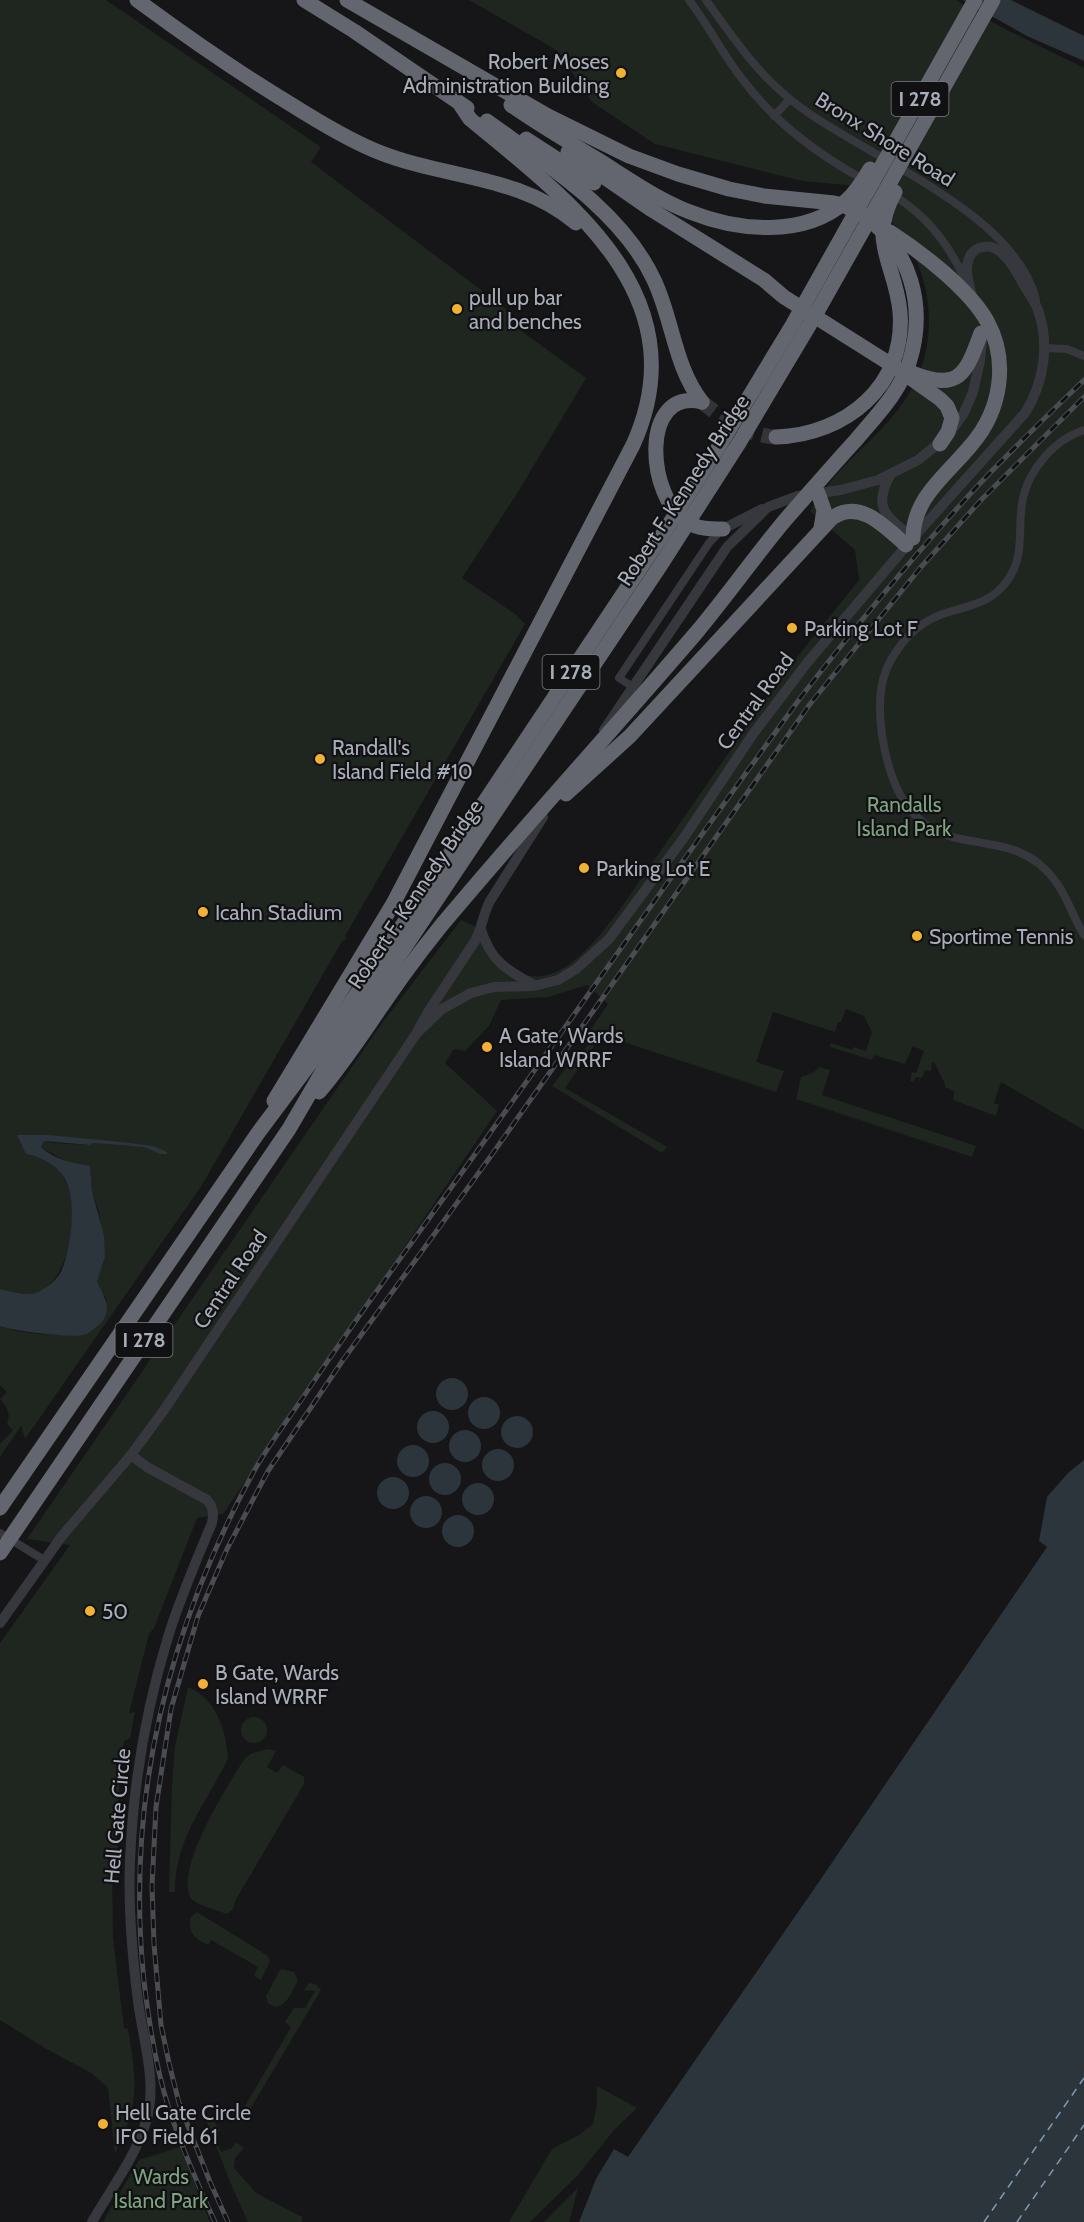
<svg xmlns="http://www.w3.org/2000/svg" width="1084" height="2222" font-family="Cabin,sans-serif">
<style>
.green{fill:#1e261f}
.water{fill:#2c353c}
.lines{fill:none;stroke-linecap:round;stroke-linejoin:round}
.ferry{stroke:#7f9bb3;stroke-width:1.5;stroke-dasharray:8 6;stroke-linecap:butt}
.motorway-tunnel{stroke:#333438;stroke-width:15;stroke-dasharray:15 8;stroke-linecap:butt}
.minor{stroke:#37383d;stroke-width:8}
.tertiary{stroke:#37383d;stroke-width:10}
.motorway{stroke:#63666e;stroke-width:15}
.rail-casing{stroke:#4a4c52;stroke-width:5}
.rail{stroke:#111113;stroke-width:3;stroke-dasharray:9;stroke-linecap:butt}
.poi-dot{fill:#f2b134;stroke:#111113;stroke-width:2}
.labels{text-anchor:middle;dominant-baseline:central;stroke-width:4.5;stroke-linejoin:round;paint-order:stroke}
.shield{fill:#111113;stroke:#7b7e86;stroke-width:1.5}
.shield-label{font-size:20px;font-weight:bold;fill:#a8adb8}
.poi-label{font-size:21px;fill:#a8adb8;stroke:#111113;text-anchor:start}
.street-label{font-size:21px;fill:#a8adb8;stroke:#111113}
.park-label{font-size:21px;fill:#7fa381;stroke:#111113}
</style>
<rect width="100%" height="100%" fill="#161618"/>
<g class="green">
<path d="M0,0h106l215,147 -10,15 194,146 4,14 77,56 -68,114 -56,86 53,36 10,10 -180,312 2,2 -6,5 -139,242 -177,254 -4,-13 -21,31v-13l13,-14 -6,-6c4,-11 0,-17 -7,-25l7,-7 -7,-7v-59c26,10 57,8 85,9l22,-35 -10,-18 8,-25 -6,-45 -7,-21 -2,-24 -23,-5 -26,-15 3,-7 8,3 38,2 -42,-10 -22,19c15,3 29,10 38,23 18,28 7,110 -32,117 -9,1 -23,-3 -32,-5z"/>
<path d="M469,0h487l43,26 85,42v1062l-83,-48 -7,21 5,2 -3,11 -43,-16 1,-8 -9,-5v-3l-10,-20 -3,-2 -1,9 -6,-1 -3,8 -6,-1 -3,5 -3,-1 2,-9 4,1 8,-22 -11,-5 -8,18 -31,-9 -2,5 -42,-13 1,-4 21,7 1,-3 13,4 6,-19 -8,-16 -18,-7 -5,13h-3l-3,10 -62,-20 -17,50 28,9 -8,21 -186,-61 18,-27 -21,-19 -39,12 -47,3 -12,26 -24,25 -11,-2 -9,14 52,48 -274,403 -26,4 -43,110 -5,6 -20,79 6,-1 -5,26 -6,3 -9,86v5l3,-1 -1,32 -4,5 -1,5 1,65 11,90 4,1c9,54 12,74 -13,124l-7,-65 -15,-14 -48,-26 -45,-28v-377l70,-98 -43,-6 355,-516 79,-103c8,4 23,9 28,17 5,6 4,15 10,20 5,5 12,12 18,15 44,21 84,-38 106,-67l159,-229 77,-96 -4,-30 -45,-39c7,-10 14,-21 21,-30 23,-28 54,-51 74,-81 32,-46 31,-109 3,-156 -13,-22 -33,-40 -51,-58l-55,-5 -147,-37 -63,-42 -34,-51z"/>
<polygon points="589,1044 594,1046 565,1088 667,1147 662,1153 552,1086 576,1055 580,1056"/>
<polygon points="819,1067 830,1070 822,1095 976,1146 972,1157 796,1099 801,1077 813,1073"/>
<path d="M188,1687c28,12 38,42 40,71 -21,45 -54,81 -53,134h-6l3,-107 3,-38z"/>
<circle cx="254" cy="1730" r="13"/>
<path d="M268,1749l8,2 -9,16 10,6 6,-8 21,12v7l-69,117 -2,8 -6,5c-8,-3 -34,-10 -37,-17 -14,-32 38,-112 55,-139l7,-5z"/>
<path d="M197,1912l71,44 2,5 -9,19 -7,-4 4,-9 -47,-27 -3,5c-14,-7 -19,-11 -18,-27z"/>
<path d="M282,1969l12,3 4,9c-7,11 -14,34 -30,22l-2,-7 14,-26z"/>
<polygon points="309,1983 315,1984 321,1990 242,2123 237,2120 291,2027 285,2022 294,2008 305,2008 315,1991 304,1990"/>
<polygon points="597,2086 637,2108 614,2130 578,2175 530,2222 509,2222 552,2149 579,2135 593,2124 597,2104"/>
<polygon points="204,2114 210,2116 220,2130 216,2140 221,2152 232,2148 236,2142 244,2148 235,2158 234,2168 256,2193 302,2217 302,2222 248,2222 230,2182"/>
<polygon points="180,2147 210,2222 103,2222 139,2160"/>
<polygon points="578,2188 569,2222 544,2222"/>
</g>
<g class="water">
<polygon points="963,0 1011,0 1084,36 1084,61 1027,36"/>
<path d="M17,1135h31l73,7 32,4 14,6v2c-10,1 -15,-5 -24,-7 -17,-2 -34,-3 -51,-4l-2,2 -46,-4 -3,6c14,13 31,16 49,19l2,25 12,45 1,21 -8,25c9,16 17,32 -1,45 -4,3 -8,7 -12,8 -11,3 -72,-4 -84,-9v-37c9,2 23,6 32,5 10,-2 24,-13 29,-22 10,-23 17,-73 3,-95 -9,-13 -23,-20 -38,-23z"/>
<circle cx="452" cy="1394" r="16"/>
<circle cx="484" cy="1413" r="16"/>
<circle cx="433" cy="1427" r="16"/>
<circle cx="517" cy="1432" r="16"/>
<circle cx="465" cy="1446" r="16"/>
<circle cx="413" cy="1461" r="16"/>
<circle cx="498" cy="1465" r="16"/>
<polygon points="1084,1460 1084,2222 579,2222 596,2179 614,2149 628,2157 812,1892 1047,1547 1039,1541 1047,1497 1068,1473"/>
<circle cx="445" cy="1479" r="16"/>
<circle cx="393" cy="1493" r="16"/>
<circle cx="478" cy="1499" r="16"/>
<circle cx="426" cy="1512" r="16"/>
<circle cx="458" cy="1531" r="16"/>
</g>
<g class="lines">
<g class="ferry">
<polyline points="984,2222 1084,2078"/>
<polyline points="1017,2222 1084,2125"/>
</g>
<path class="motorway-tunnel" d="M702,402c22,18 45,33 74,35"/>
<g class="minor">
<path d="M689,0c20,26 34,55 54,80 33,44 76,75 123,101"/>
<path d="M706,0c26,36 50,72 85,100 68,55 224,110 245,200"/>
<polyline points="774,116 790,99"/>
<path d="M891,194c35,20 58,50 74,86"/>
<polyline points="1044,348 1067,349 1084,356"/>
<path d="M1084,430c-33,11 -61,46 -63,82 -2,25 2,47 -14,69 -17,24 -42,25 -67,34 -18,7 -31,18 -42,34 -20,26 -20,55 -16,86 8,51 26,96 84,105 26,5 50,6 72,23 27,22 30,45 46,72"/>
<polyline points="633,687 619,678 709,543 722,529"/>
<polyline points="0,1533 44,1560"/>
</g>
<g class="tertiary">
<path d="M890,475c-18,35 -3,41 23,63"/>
<polyline points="723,529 762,509"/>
<polyline points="604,730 727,547 768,507 798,496 841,490 878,480 918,460 948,436 964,413 973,392 980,361 982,341"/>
<path d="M481,929c9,32 26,41 53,56"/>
<path d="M416,1034l26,-25 29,-16 23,-6 40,-1 24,-6 18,-11 33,-30 74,-100 70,-105 54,-71 106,-125 112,-125c19,-30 25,-69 13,-103 -3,-9 -11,-19 -16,-28 -6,-11 -14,-26 -26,-33 -5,-3 -11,-3 -17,-1 -20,9 -10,37 -6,51"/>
<path d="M0,1623l62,-87 69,-81 33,-45 252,-376 12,-22 47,-71c7,-13 8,-27 15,-40l53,-84"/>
<path d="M92,2222c18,-32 43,-64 54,-100 12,-39 -3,-81 -8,-121 -6,-47 -10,-93 -8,-140 3,-75 16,-152 38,-224 12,-39 28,-76 44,-114 2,-9 1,-17 -5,-23l-60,-33 -16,-12"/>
</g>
<g class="motorway">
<path d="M137,0c50,37 102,73 155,105 27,17 55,34 84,46 68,28 142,23 200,72"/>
<polyline points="304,0 354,31 467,108"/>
<polyline points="347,0 548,116 629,156 678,174 729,189 764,196 834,203 845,206 865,216"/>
<path d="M511,105c27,19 56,36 84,53 31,19 61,41 95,54 48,19 114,26 156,-11 10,-9 17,-20 24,-32"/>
<path d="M487,121c59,43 135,90 167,159 19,40 20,86 48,122"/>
<polyline points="526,139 594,183"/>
<polyline points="568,152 652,210 764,280 784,297 895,367 940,399 947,406 952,418 948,432 940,444"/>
<path d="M890,232c31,20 79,57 97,89 22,40 14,89 -15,123 -24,30 -59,53 -59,94"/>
<path d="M912,373c47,19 54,1 69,-40"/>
<path d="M702,402c-63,-15 -55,96 -15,120 11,7 23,7 36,7"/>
<path d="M776,437c69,-2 130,-51 124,-125 -4,-47 -33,-71 -5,-120"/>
<polyline points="818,493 824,510 821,528"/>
<path d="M566,794l64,-58 202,-218c28,-20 54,10 74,27"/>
<path d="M319,1092c23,-27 42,-56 62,-85 25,-37 52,-73 81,-106 77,-91 157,-178 234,-268 31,-37 59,-77 90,-114 23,-26 46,-53 70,-79 20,-24 43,-47 53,-77 18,-56 2,-114 -46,-148"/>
<path d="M274,1101l119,-197 240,-459c67,-148 -62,-243 -163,-326l-10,-15"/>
<polyline points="0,1508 258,1133 314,1058 661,537 720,445 793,324 975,0"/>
<polyline points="0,1553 289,1129 328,1062 660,566 739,443 813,319 993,0"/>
</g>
<defs>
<g id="rail">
<path d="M215,2222c-17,-37 -33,-74 -46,-113 -13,-41 -20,-85 -25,-128 -19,-182 23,-350 110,-510 17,-30 39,-58 58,-87 52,-77 107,-151 161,-227 109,-153 217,-308 328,-460 54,-70 110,-138 170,-204 36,-39 75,-76 113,-113"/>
<polyline points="228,2222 210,2182 179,2103 169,2063 161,2025 154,1944 152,1886 156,1807 171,1709 198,1616 227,1549 268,1471 343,1360 488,1160 810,704 921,567 982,499 1084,397"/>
</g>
</defs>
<use href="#rail" class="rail-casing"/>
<use href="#rail" class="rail"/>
</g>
<g class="poi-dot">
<circle cx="621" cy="73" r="6"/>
<circle cx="457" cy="309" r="6"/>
<circle cx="792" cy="628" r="6"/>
<circle cx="320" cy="759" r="6"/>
<circle cx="584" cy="868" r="6"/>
<circle cx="203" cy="912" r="6"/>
<circle cx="917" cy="936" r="6"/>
<circle cx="487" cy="1047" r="6"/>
<circle cx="90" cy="1611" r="6"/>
<circle cx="203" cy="1684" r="6"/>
<circle cx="103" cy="2124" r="6"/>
</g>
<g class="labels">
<g class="shield">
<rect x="891.5" y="82" width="57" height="34" rx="4.5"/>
<rect x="542.5" y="655" width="57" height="34" rx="4.5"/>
<rect x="115.5" y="1323" width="57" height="34" rx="4.5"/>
</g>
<g class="shield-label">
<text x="920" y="99">I 278</text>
<text x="571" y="672">I 278</text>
<text x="144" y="1340">I 278</text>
</g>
<g class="poi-label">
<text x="609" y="61" text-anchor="end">Robert Moses<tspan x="609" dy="24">Administration Building</tspan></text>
<text x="469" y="297">pull up bar<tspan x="469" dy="24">and benches</tspan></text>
<text x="804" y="628">Parking Lot F</text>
<text x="332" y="747">Randall's<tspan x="332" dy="24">Island Field #10</tspan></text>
<text x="596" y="868">Parking Lot E</text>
<text x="215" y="912">Icahn Stadium</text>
<text x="929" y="936">Sportime Tennis</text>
<text x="499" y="1035">A Gate, Wards<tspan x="499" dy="24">Island WRRF</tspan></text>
<text x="102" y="1611">50</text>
<text x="215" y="1672">B Gate, Wards<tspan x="215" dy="24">Island WRRF</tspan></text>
<text x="115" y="2112">Hell Gate Circle<tspan x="115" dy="24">IFO Field 61</tspan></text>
</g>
<g class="street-label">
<text transform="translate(885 139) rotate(32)">Bronx Shore Road</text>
<text transform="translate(683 490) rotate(-57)">Robert F. Kennedy Bridge</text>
<text transform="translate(755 701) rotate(-54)">Central Road</text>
<text transform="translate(415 894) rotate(-56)">Robert F. Kennedy Bridge</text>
<text transform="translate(230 1279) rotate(-56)">Central Road</text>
<text transform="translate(117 1816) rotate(-85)">Hell Gate Circle</text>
</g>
<g class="park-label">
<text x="904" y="804">Randalls<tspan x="904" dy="24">Island Park</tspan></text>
<text x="161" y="2176">Wards<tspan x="161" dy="24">Island Park</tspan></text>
</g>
</g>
</svg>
